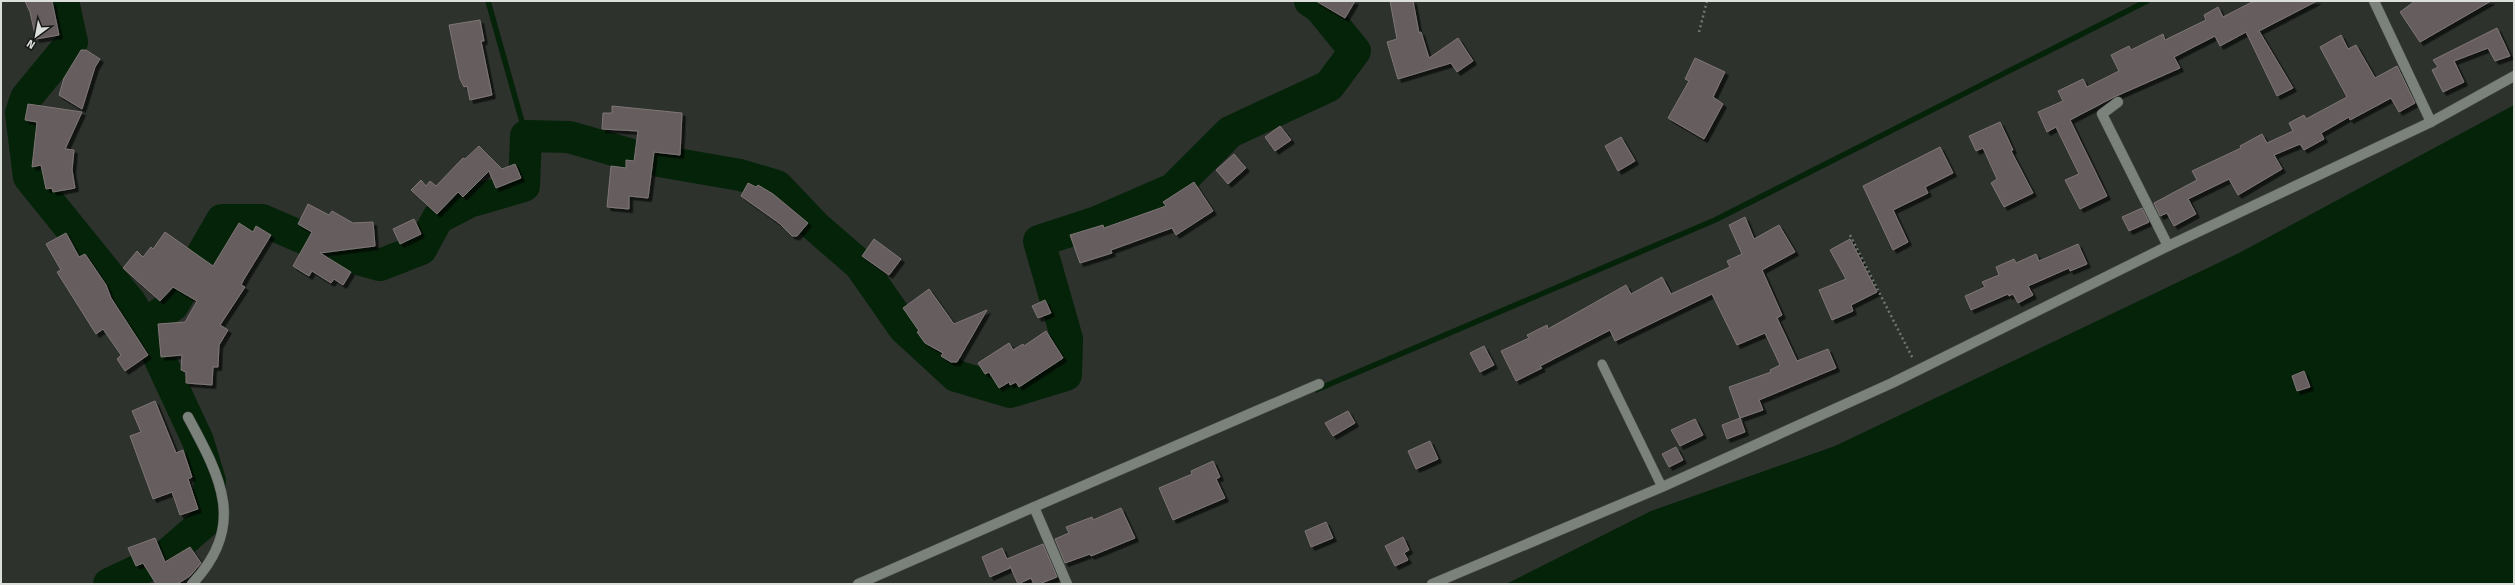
<svg xmlns="http://www.w3.org/2000/svg" width="2515" height="585" font-family="'Fira Sans',sans-serif">
<style>
.water{fill:#052309}
.lines{fill:none;stroke-linecap:round;stroke-linejoin:round}
.stream{stroke:#052309;stroke-width:5.5}
.river{stroke:#052309;stroke-width:32}
.building{fill:#665d5e;stroke:#7f7677;filter:url(#shadow)}
.lane-casing{stroke:#494d49;stroke-width:10}
.street-casing{stroke:#494d49;stroke-width:11}
.path{stroke:#727672;stroke-width:2.5;stroke-dasharray:2 3;stroke-linecap:butt}
.lane{stroke:#7b817b;stroke-width:9}
.street{stroke:#7b817b;stroke-width:10}
</style>
<defs>
<filter id="shadow"><feDropShadow dx="3.5" dy="3.5" stdDeviation="0" flood-color="#0009"/></filter>
</defs>
<rect width="100%" height="100%" fill="#2d322d"/>
<polygon class="water" points="2514,105 2514,584 1506,584 1651,511 1835,446 2239,253"/>
<g class="lines">
<g class="stream">
<polyline points="488,1 526,136"/>
<polyline points="1316,390 1715,220 2147,1"/>
</g>
<g class="river">
<polyline points="63,1 72,42 26,98 21,113 29,177 130,302 144,325 198,441 210,481 207,520 162,559 109,584"/>
<polyline points="144,325 173,305 222,220 262,220 340,254 380,265 421,249 438,218 469,202 524,186 526,136 569,137 642,158 740,175 777,186 815,226 860,265 904,328 956,376 1010,392 1066,375 1067,339 1039,241 1097,222 1173,189 1230,132 1329,86 1355,51 1320,8 1310,1"/>
</g>
</g>
<g class="building">
<polygon points="25,1 52,1 59,35 36,39 30,12"/>
<polygon points="1316,1 1355,1 1345,18"/>
<polygon points="1390,1 1413,1 1419,33 1421,32 1429,58 1458,38 1473,61 1457,72 1451,63 1398,79 1387,42 1397,39"/>
<polygon points="2254,1 2317,1 2259,31 2293,88 2277,96 2246,32 2220,46 2215,36 2174,57 2180,68 2114,97 2070,120 2107,196 2080,209 2065,180 2079,174 2056,127 2047,132 2038,112 2063,101 2058,91 2083,79 2087,87 2119,71 2111,55 2129,46 2131,50 2163,34 2165,40 2206,20 2204,15 2218,7 2223,17"/>
<polygon points="2415,1 2491,1 2420,42 2400,12"/>
<polygon points="480,20 484,41 481,41 492,95 470,100 467,86 464,87 460,79 449,25"/>
<polygon points="2497,28 2510,56 2495,61 2488,48 2454,61 2464,82 2443,92 2432,70 2438,67 2433,60"/>
<polygon points="2341,35 2348,49 2356,45 2375,78 2397,66 2415,103 2399,112 2391,98 2350,120 2349,117 2321,133 2324,139 2304,150 2300,144 2274,155 2282,169 2238,195 2229,179 2188,199 2196,214 2174,226 2167,213 2160,216 2154,203 2197,180 2192,171 2241,148 2240,146 2262,134 2267,143 2293,131 2289,123 2304,115 2306,119 2347,97 2320,47"/>
<polygon points="81,50 86,50 100,59 95,67 82,109 59,95 64,78"/>
<polygon points="1695,58 1725,72 1713,97 1723,104 1704,139 1668,118 1689,81 1685,79"/>
<polygon points="28,104 82,112 65,149 74,150 72,170 75,188 53,192 52,188 46,189 41,165 32,167 37,122 25,120"/>
<polygon points="612,106 682,113 680,155 654,152 648,198 629,196 629,209 607,207 611,166 626,168 626,160 634,161 638,131 602,129 603,113 612,113"/>
<polygon points="2000,122 2013,150 2011,151 2033,193 2004,207 1991,183 1997,179 1983,148 1976,151 1969,136"/>
<polygon points="1280,126 1291,140 1275,151 1265,137"/>
<polygon points="1621,137 1635,161 1618,171 1605,146"/>
<polygon points="479,146 502,169 515,164 521,178 496,188 489,171 463,197 458,192 437,214 411,190 421,180 426,186 430,181 436,186 463,158 465,159"/>
<polygon points="1940,147 1953,173 1925,187 1928,193 1893,210 1908,242 1893,250 1863,186"/>
<polygon points="1234,154 1246,168 1228,184 1216,170"/>
<polygon points="1194,182 1213,211 1176,235 1172,228 1111,250 1112,253 1080,263 1070,235 1103,225 1104,228 1166,206 1163,202"/>
<polygon points="748,183 756,187 758,185 773,194 808,223 797,236 792,236 779,223 741,196"/>
<polygon points="308,204 329,215 332,211 353,223 373,222 375,246 320,253 351,272 343,285 334,279 331,283 312,271 309,276 293,266 312,232 298,224"/>
<polygon points="2142,208 2149,222 2129,231 2122,217"/>
<polygon points="1745,217 1754,239 1779,225 1795,252 1762,270 1782,315 1777,318 1797,361 1828,349 1836,368 1759,400 1763,410 1740,418 1729,387 1771,372 1770,370 1780,365 1765,333 1737,345 1712,294 1615,341 1610,330 1540,366 1542,368 1516,381 1501,351 1529,338 1527,335 1547,325 1548,329 1626,285 1631,294 1662,277 1671,294 1730,267 1727,261 1742,254 1729,225"/>
<polygon points="414,219 421,234 400,244 393,229"/>
<polygon points="239,223 253,232 256,226 271,235 244,279 241,285 245,287 220,325 228,330 219,345 218,367 213,367 212,385 186,383 186,372 181,370 182,355 161,357 158,324 185,322 197,301 173,287 160,301 123,268 137,251 143,257 151,247 153,249 165,232 213,266"/>
<polygon points="66,233 79,257 85,254 106,285 111,298 148,355 125,371 117,359 121,355 103,329 96,334 57,272 61,270 46,244"/>
<polygon points="874,239 901,259 889,275 862,256"/>
<polygon points="1850,239 1877,292 1851,305 1853,311 1832,320 1819,290 1846,279 1830,250"/>
<polygon points="2078,244 2087,264 2070,271 2069,268 2028,286 2033,295 2018,303 2013,294 2009,296 2008,294 1971,310 1965,296 1985,287 1982,282 1999,275 1996,267 2014,259 2016,263 2036,254 2039,261"/>
<polygon points="929,289 954,324 987,310 957,362 951,362 941,356 943,353 925,343 917,332 919,331 903,308"/>
<polygon points="1045,300 1051,313 1038,318 1032,306"/>
<polygon points="1046,331 1063,358 1019,387 1016,382 1010,385 1009,382 999,388 989,372 985,374 978,363 1009,343 1013,350 1023,344 1024,346"/>
<polygon points="1484,346 1494,365 1480,372 1470,353"/>
<polygon points="2304,371 2310,387 2297,391 2292,376"/>
<polygon points="155,401 176,453 183,450 192,477 188,479 198,509 180,515 172,492 153,499 130,436 141,432 132,411"/>
<polygon points="1348,411 1355,423 1333,436 1325,423"/>
<polygon points="1740,418 1745,432 1727,439 1722,425"/>
<polygon points="1695,419 1703,435 1680,446 1671,430"/>
<polygon points="1430,441 1438,459 1416,469 1408,451"/>
<polygon points="1676,447 1683,460 1669,467 1662,454"/>
<polygon points="1213,461 1220,477 1216,479 1225,498 1173,520 1159,488 1192,474 1191,471"/>
<polygon points="1121,508 1135,538 1091,556 1090,554 1065,563 1055,539 1069,533 1066,527 1092,517 1093,520"/>
<polygon points="1326,522 1333,538 1311,547 1305,531"/>
<polygon points="1403,537 1409,550 1404,553 1408,560 1395,566 1385,546"/>
<polygon points="155,538 165,562 190,547 201,563 190,576 177,584 156,584 143,563 136,566 128,548"/>
<polygon points="1043,544 1057,577 1039,584 1034,584 1031,578 1018,584 1010,566 1010,568 990,577 982,557 1002,548 1007,559"/>
</g>
<g class="lines">
<defs>
<polyline id="lane" points="1602,364 1662,487"/>
<g id="street">
<polyline points="2374,1 2431,122"/>
<polyline points="2118,102 2102,114 2168,246"/>
<path d="M188,417c33,61 59,109 4,167"/>
<polyline points="1034,507 1319,384"/>
<polyline points="858,584 1034,507 1067,584"/>
<polyline points="1432,584 1662,487 1892,383 2168,246 2431,122 2514,76"/>
</g>
</defs>
<use href="#lane" class="lane-casing"/>
<use href="#street" class="street-casing"/>
<g class="path">
<polyline points="1699,32 1707,1"/>
<polyline points="1850,235 1913,359"/>
</g>
<use href="#lane" class="lane"/>
<use href="#street" class="street"/>
</g>
<rect width="2515" height="585" fill="none" stroke="#dcdfdc" stroke-width="4"/>
<g transform="translate(36 36) rotate(212)" stroke="#171917" stroke-width="3" paint-order="stroke">
<path d="M0-3L7 15L0 10L-7 15Z" fill="#dcdfdc"/>
<text y="-6" font-size="11" font-weight="bold" text-anchor="middle" fill="#dcdfdc">N</text>
</g>
</svg>
